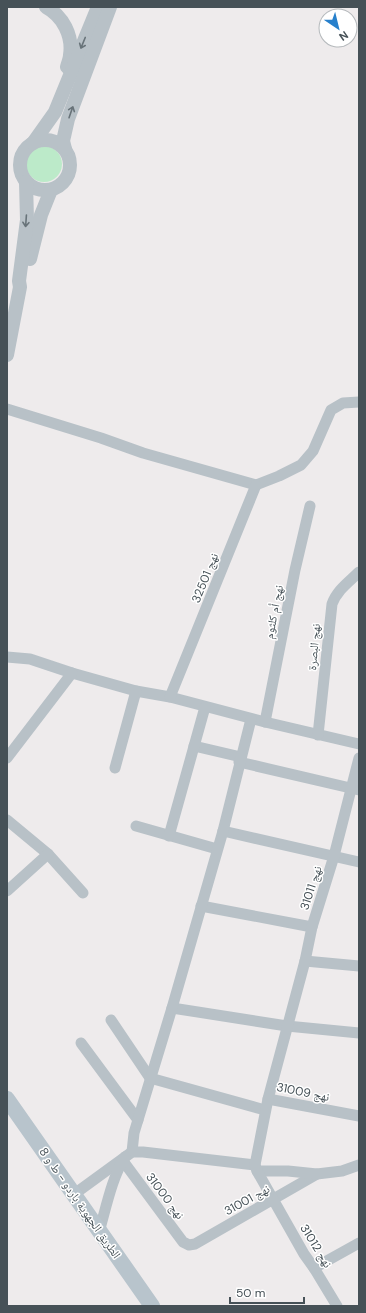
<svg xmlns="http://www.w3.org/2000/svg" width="366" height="1313" font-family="'DM Sans','Noto Naskh Arabic',sans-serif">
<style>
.green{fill:#bceac9}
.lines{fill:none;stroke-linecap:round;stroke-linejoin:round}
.minor{stroke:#b8c1c7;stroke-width:11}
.tertiary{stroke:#b8c1c7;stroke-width:14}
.secondary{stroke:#b8c4cc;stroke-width:16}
.oneway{stroke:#687379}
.labels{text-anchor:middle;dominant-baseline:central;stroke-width:3;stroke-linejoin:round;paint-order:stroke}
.street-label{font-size:12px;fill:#465157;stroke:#fff}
</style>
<rect width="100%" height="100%" fill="#eeebec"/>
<circle class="green" cx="44" cy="164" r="18"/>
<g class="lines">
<g class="minor">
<polyline points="7,409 101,438 143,453 256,485 279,476 301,465 313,451 331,410 343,403 359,402"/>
<polyline points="7,657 30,659 72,673 136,691 170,697 265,722 359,744"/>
<polyline points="170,697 256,485"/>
<polyline points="265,722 295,570 310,506"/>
<path d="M318,735l14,-131c5,-14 17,-22 27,-32"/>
<polyline points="194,746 241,757"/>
<polyline points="7,758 72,673"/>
<polyline points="239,762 359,790"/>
<polyline points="115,768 136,691"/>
<polyline points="7,820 48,854 83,893"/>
<polyline points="136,826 217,849"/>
<polyline points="223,831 359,862"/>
<polyline points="169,836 205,707"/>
<polyline points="7,891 48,854"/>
<polyline points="201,906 312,927"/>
<polyline points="305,961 359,966"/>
<polyline points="172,1008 287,1026 359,1033"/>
<polyline points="111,1020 150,1078 265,1110"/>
<polyline points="81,1043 138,1120"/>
<polyline points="268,1099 359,1116"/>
<polyline points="132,1152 134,1133 172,1008 223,831 251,719"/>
<polyline points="123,1161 183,1242 189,1245 195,1244 317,1174"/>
<polyline points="257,1171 288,1171 317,1174 342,1171 359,1165"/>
<polyline points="73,1195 132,1152 143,1152 255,1165"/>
<path d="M99,1232c7,-24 13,-55 26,-75"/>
<polyline points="314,1268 359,1243"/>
<polyline points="337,1306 314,1268 304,1254 257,1171 255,1165 268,1099 305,961 312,927 334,856 359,758"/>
</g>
<g class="tertiary">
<path d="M46,7c17,9 27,29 24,48 0,4 -2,8 -3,12"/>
<circle cx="45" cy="165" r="25"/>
<polyline points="33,143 55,112 98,7"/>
<polyline points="65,149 63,141 68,119 110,7"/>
<polyline points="30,259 41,215 51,190"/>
<polyline points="7,355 20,287 19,281 27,220 26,182"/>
</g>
<polyline class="secondary" points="7,1099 152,1306"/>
</g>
<defs><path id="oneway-shaft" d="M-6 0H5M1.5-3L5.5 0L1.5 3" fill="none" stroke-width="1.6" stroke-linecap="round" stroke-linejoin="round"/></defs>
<g class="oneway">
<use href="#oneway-shaft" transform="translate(83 43) rotate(112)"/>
<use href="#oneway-shaft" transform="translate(71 112) rotate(-71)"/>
<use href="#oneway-shaft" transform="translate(26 221) rotate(94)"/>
</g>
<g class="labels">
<g class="street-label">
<text transform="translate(205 578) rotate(-68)">نهج 32501</text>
<text transform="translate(274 612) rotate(-79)">نهج أم كلثوم</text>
<text transform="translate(314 647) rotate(-85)">نهج البصرة</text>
<text transform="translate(311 888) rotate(-72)">نهج 31011</text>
<text transform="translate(303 1092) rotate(11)">نهج 31009</text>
<text transform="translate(165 1196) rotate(53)">نهج 31000</text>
<text transform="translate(247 1200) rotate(-29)">نهج 31001</text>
<text transform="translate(80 1203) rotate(55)">الطريق الجهوية باردو - ط و 8</text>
<text transform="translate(316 1246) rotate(58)">نهج 31012</text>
</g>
</g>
<rect width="366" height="1313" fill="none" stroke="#465157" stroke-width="16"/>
<g transform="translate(338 28) rotate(145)"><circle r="19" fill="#ffffff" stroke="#b5b9bc"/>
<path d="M0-3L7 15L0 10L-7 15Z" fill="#2780cc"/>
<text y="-6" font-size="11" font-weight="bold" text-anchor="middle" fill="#465157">N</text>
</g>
<path d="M230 1297v6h74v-6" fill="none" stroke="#465157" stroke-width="2"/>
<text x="236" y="1297" font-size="12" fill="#465157" stroke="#ffffff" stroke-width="3" paint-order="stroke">50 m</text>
</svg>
